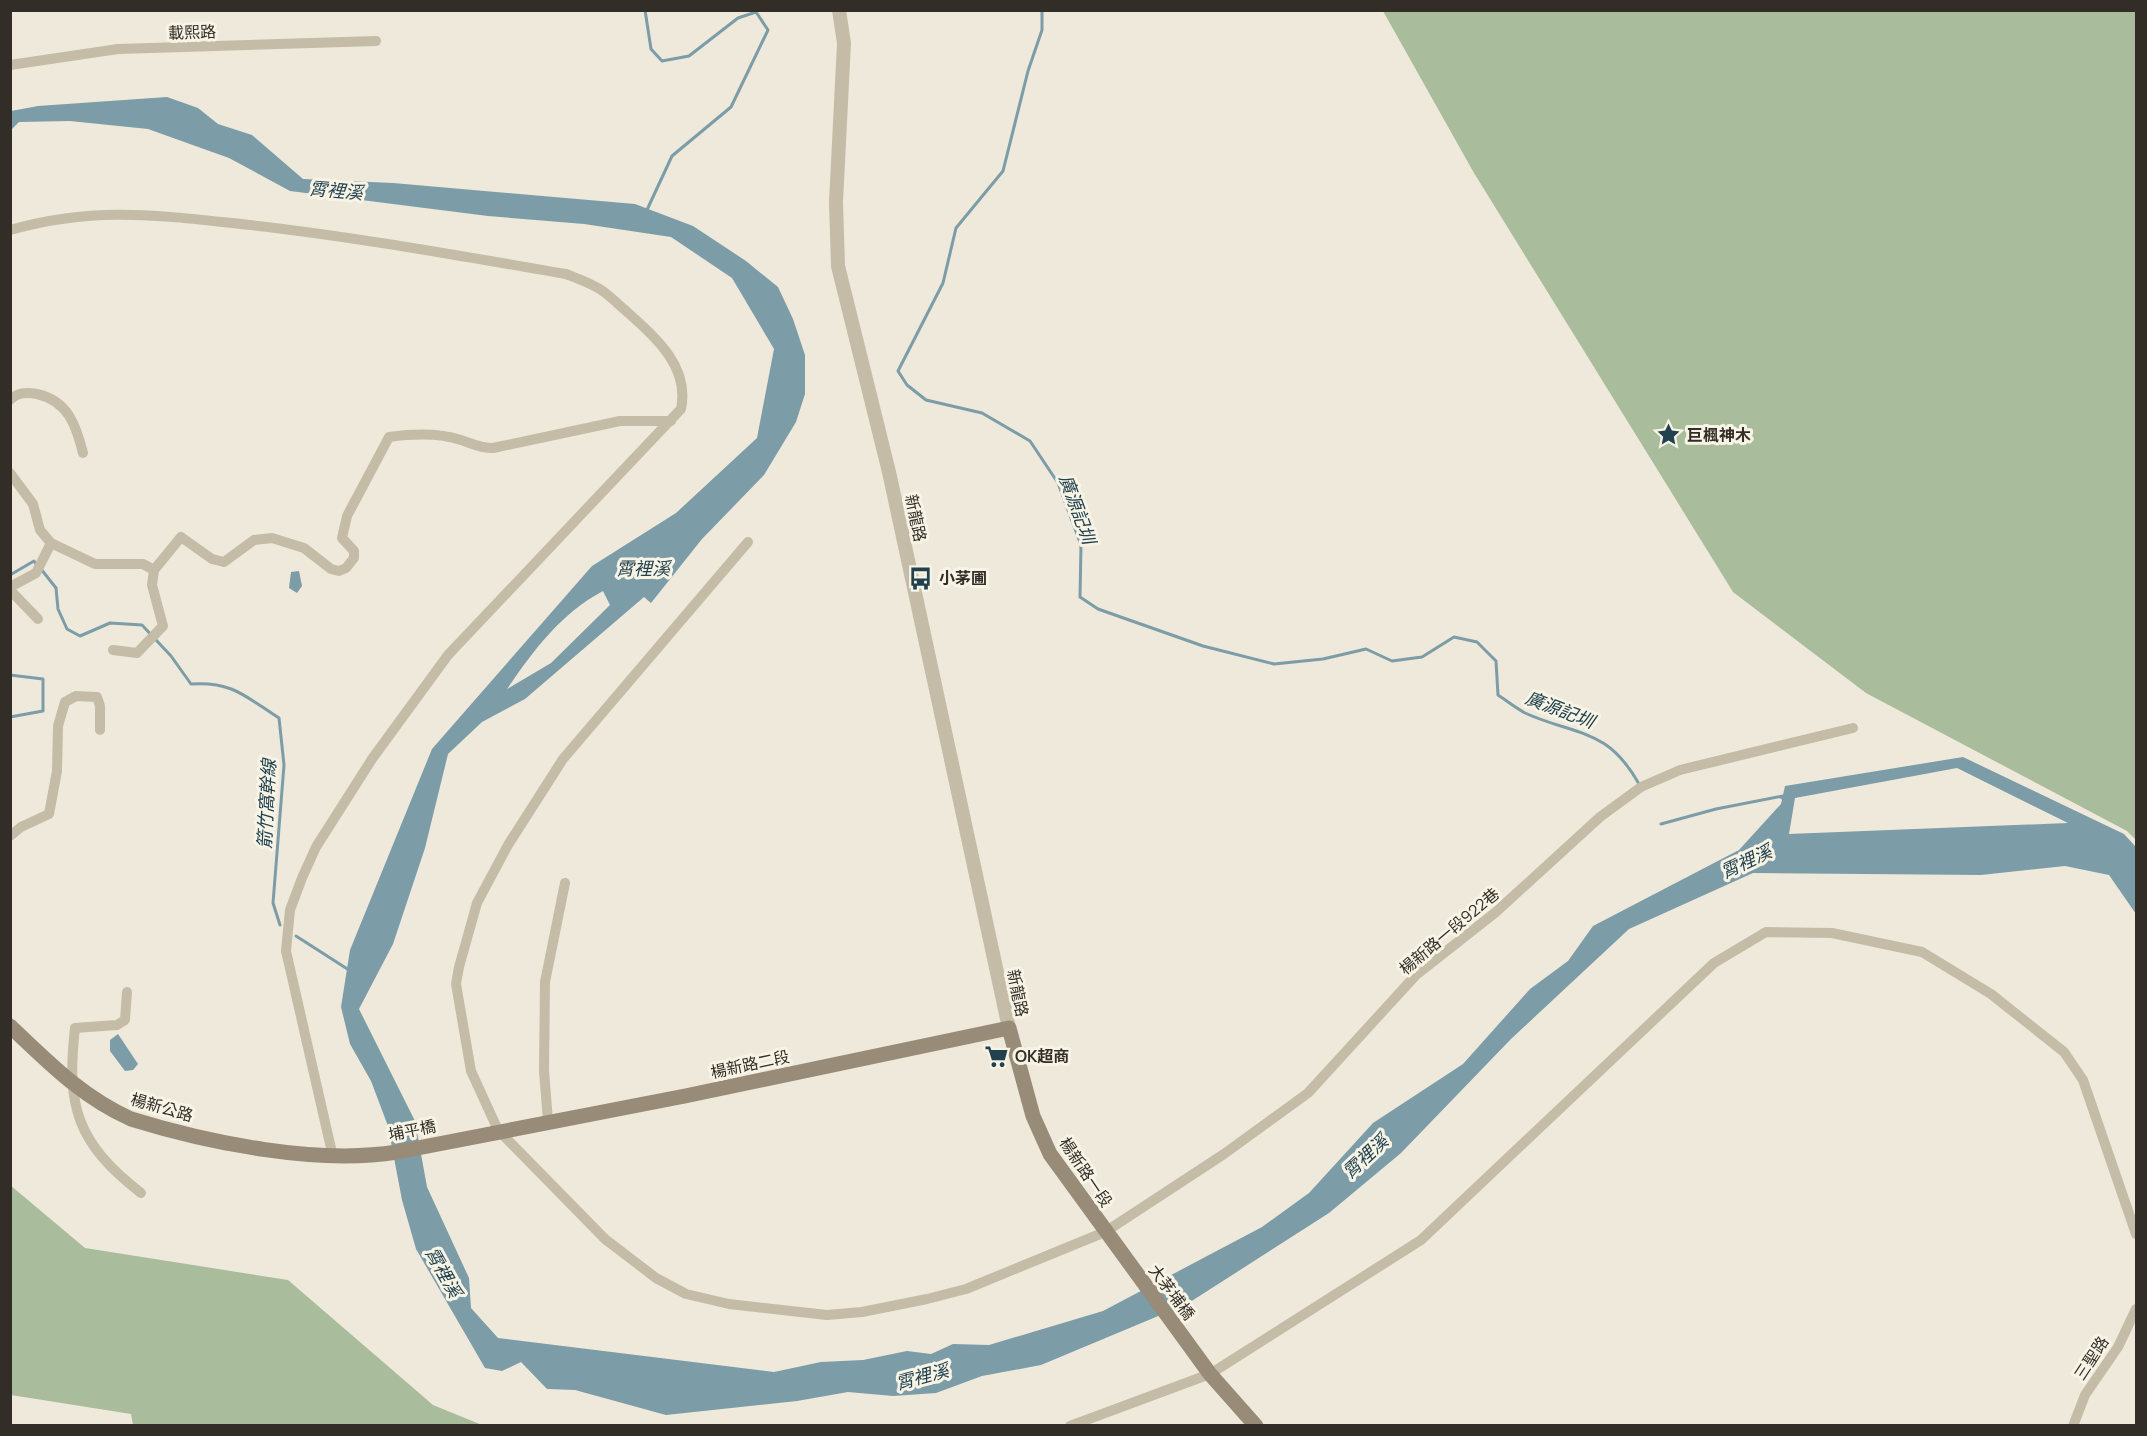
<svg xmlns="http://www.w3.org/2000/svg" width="2147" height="1436" font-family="Manrope,'Noto Sans TC',sans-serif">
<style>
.green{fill:#a9bc9b}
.water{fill:#7c9ca8;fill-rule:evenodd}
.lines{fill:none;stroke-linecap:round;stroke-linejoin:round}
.stream{stroke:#7c9ca8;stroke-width:3}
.minor{stroke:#c5bca7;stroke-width:10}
.tertiary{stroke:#c5bca7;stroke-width:14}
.secondary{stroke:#988c79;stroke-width:15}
.labels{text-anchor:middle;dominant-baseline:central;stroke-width:6;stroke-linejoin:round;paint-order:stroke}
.street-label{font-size:16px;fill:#322d27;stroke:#f7f3e5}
.poi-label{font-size:16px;font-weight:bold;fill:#322d27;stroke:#f7f3e5;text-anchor:start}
.water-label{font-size:18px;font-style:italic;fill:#21414f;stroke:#f7f3e5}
</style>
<rect width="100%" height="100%" fill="#eee9da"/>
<g class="green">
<polygon points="1383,11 2136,11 2136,840 2127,831 1866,693 1733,592 1474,173"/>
<polygon points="10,1185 85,1248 288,1280 433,1405 482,1425 133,1425 131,1414 11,1395"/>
</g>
<g class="water">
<path d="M167,97l31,11 20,16 34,11 51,44 90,4 242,21 58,22 53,35 32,26 15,32 12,36v39l-9,28 -32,53 -62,64 -51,64 -7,-6 -119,102 -43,23 -34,32 -23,94 -32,96 -34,65 56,112 12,66 42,91 2,30 27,30 276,34 47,-10 42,-2 44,-9 24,3 22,-10 36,1 114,-34 159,-84 47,-34 64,-70 90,-59 67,-75 38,-28 25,-35 146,-76 42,-46 4,-18 178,-29 161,77 12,13v67l-27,-39 -44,-9 -84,9 -228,-2 -124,56 -118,110 -110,114 -72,60 -142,91 -146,61 -59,11 -46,17 -43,3 -45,-4 -51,9 -131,14 -91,-25 -28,-1 -26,-27 -19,9 -17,-3 -69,-119 -14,-49 -14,-74 -17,-45 -21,-37 -9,-37 9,-57 82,-201 160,-183 84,-53 81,-75 17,-89 -42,-71 -61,-41 -87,-13 -96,-8 -198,-25 -61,-33 -81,-29 -78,-8 -51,1 -8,8v-19l27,-5zM603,591l7,14 -59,58 -44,26c27,-39 53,-75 96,-98zM1957,768l111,55 -279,11 6,-36z"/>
<polygon points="299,571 302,586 297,593 289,588 291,572"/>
<polygon points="118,1034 138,1064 133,1070 125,1071 110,1051 110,1040"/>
</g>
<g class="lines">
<g class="stream">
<polyline points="645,10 651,49 662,61 689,56 738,18 756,12 768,30 731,107 672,156 646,212"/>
<path d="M1042,10v20l-14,41 -25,100 -47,57 -13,55 -45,88 9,14 19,15 56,13 48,28 28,42 23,62 -1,52 18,12 105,37 71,18 49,-5 43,-10 26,12 30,-4 32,-20 23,5 19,19 2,34c9,6 18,13 27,18 51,23 82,14 114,71"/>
<path d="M41,569l15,19 2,21 9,20 13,7 30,-13 32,2 29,31 20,28c41,-3 55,13 88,34l5,47 -11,138 7,22"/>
<polyline points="10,575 34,561 36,564"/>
<polyline points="10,675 43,679 43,711 10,717"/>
<polyline points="1661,824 1716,809 1783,796 1782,798"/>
<polyline points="296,936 349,970"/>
</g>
<g class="minor">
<polyline points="10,65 118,49 376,41"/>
<path d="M10,230c87,-25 153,-14 240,-5 106,12 211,31 316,49 10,4 21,8 30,13 11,5 20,16 29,23 30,27 65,56 56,99l-233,246 -76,104 -56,88 -14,31 -12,32 -4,41 47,206"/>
<path d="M10,400c7,-8 17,-8 27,-6 31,7 39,31 46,59"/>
<polyline points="10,473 33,504 40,530 51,543 95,564 143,564 154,570"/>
<polyline points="748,542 563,759 508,845 477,903 459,967 456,984 471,1071 498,1130 605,1239 656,1278 686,1294 729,1304 827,1315 862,1312 927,1299 966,1289 1105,1232 1224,1154 1308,1093 1416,975 1496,912 1600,817 1641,787 1680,770 1853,728"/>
<polyline points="10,587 36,573 51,543"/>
<polyline points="10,590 38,619"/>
<path d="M113,650l24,3 26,-27 -11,-41 2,-15 27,-33 31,22 12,3 30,-22 18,-2 32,10 27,21 8,2 7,-3 8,-10v-7l-12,-13 5,-22 42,-79c22,-3 51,-4 72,3 12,4 19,8 32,8l127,-27h51"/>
<polyline points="10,836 21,827 49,814 57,771 58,726 65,702 76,696 97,697 100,706 100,730"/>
<path d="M127,992l-2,28 -8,5 -42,3c-9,79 2,115 66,165"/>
<polyline points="548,1121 544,1071 545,982 565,883"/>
<polyline points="1070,1426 1210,1374 1421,1240 1714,963 1766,932 1832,933 1922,952 1991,994 2064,1052 2083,1080 2136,1234"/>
<polyline points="2073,1426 2085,1395 2118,1347 2136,1309"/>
</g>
<polyline class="tertiary" points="839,10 844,43 836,202 838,266 889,472 1009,1028"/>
<path class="secondary" d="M10,1026c39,37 72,71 121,93 78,24 186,46 266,33l288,-56 324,-68 24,88 17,38 160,220 46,52"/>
</g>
<defs>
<symbol id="sight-bare" viewBox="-9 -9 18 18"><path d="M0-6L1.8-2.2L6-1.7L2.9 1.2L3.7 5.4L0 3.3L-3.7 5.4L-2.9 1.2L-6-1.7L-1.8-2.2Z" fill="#21414f" stroke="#f7f3e5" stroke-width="2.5" paint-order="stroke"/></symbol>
<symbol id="bus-bare" viewBox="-9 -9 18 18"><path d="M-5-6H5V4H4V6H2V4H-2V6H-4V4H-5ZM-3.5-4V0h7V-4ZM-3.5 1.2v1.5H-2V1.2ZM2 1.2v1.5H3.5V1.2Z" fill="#21414f" stroke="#f7f3e5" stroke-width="2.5" paint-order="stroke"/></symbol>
<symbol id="supermarket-bare" viewBox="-9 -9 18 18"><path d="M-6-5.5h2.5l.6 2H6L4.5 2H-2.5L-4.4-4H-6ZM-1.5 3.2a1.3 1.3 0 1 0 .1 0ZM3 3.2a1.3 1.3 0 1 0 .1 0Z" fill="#21414f" stroke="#f7f3e5" stroke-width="2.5" paint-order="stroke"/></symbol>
</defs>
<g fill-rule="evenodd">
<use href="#sight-bare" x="1652" y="418" width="33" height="33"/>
<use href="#bus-bare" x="904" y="562" width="33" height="33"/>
<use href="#supermarket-bare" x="980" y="1040" width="33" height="33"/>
</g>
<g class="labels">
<g class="street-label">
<text transform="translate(192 32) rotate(-2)">載熙路</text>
<text transform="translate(916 518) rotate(78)">新龍路</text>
<text transform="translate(1449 931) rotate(-40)">楊新路一段922巷</text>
<text transform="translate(1018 993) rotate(78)">新龍路</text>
<text transform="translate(750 1064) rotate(-12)">楊新路二段</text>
<text transform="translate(162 1107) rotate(16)">楊新公路</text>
<text transform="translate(412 1130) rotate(-11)">埔平橋</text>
<text transform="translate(1086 1172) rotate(56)">楊新路一段</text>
<text transform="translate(1172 1292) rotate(53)">大茅埔橋</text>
<text transform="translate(2091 1358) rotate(-57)">三聖路</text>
</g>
<g class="poi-label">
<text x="1687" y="435">巨楓神木</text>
<text x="939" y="578">小茅圃</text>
<text x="1015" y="1056">OK超商</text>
</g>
<g class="water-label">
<text transform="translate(336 190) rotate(5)">霄裡溪</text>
<text transform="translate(1078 509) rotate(70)">廣源記圳</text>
<text x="643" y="568">霄裡溪</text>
<text transform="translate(1560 709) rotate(21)">廣源記圳</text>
<text transform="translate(266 804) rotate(-87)">箭竹窩幹線</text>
<text transform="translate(1746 861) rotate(-25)">霄裡溪</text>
<text transform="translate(1365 1156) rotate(-43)">霄裡溪</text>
<text transform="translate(444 1272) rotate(61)">霄裡溪</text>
<text transform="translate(922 1376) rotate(-15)">霄裡溪</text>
</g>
</g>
<rect width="2147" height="1436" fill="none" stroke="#322d27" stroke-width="24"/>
</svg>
